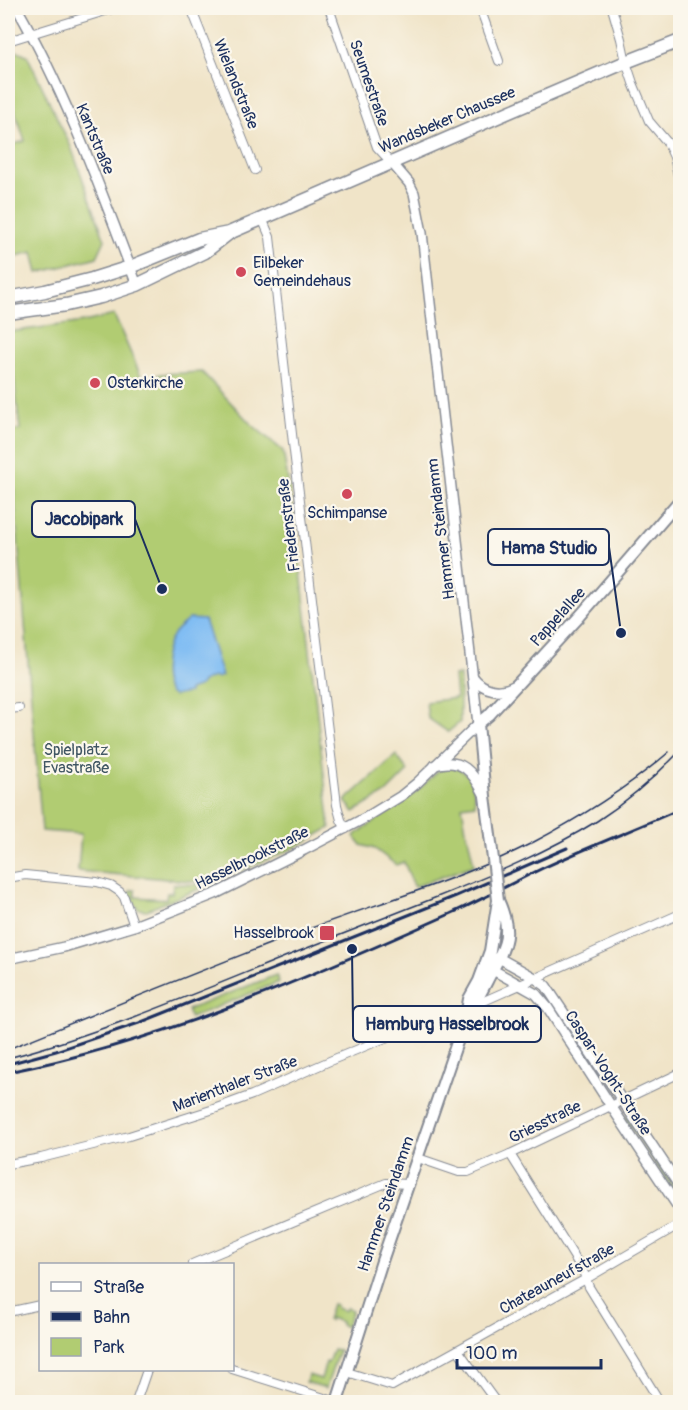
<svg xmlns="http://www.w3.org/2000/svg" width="688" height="1410" font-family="Pangolin,sans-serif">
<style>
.green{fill:#b1cc72;stroke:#667e68;stroke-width:1.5}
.water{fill:#81bdf3;stroke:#4e76a8;stroke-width:1.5}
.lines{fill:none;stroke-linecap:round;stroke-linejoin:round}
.minor-casing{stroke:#868a93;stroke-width:10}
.tertiary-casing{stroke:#868a93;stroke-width:12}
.secondary-casing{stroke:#868a93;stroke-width:14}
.primary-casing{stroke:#868a93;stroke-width:15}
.minor{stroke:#fff;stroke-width:8}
.tertiary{stroke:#fff;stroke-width:9}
.secondary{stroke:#fff;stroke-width:10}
.primary{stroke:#fff;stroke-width:12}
.tram{stroke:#1b2f5e;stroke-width:1.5}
.rail{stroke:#1b2f5e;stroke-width:3}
.secondary-bridge-casing{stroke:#868a93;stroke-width:14;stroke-linecap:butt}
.secondary-bridge{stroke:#fff;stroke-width:10}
.poi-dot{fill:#d1495b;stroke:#fbf7ec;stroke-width:2}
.labels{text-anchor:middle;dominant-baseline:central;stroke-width:4.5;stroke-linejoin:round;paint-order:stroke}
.street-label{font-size:16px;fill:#1b2f5e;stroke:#fbf7ec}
.poi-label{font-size:16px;fill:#1b2f5e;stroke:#fbf7ec;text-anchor:start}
.park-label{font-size:16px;fill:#405663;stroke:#fbf7ec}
.leader{fill:none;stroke:#1b2f5e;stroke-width:2}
.callout-dot{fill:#1b2f5e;stroke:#fbf7ec;stroke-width:2}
.callout{fill:#fbf7ec;stroke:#1b2f5e;stroke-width:2}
.callout-label{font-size:18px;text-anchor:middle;font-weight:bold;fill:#1b2f5e}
</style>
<rect width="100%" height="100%" fill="#fbf7ec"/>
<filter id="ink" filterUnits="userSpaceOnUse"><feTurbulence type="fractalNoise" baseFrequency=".0167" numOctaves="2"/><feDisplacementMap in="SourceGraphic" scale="12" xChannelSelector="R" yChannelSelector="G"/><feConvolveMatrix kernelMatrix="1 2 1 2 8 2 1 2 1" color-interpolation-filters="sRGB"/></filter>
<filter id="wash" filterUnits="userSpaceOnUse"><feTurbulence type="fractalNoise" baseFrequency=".008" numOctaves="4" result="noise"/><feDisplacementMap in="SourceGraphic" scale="24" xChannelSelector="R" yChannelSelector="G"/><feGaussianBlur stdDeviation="1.35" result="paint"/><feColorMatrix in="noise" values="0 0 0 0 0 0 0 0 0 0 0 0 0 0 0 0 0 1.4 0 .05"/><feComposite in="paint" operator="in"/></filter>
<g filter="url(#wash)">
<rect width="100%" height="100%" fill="#f0e4c8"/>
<g class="green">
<polygon points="18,51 27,55 71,147 105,240 97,257 38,273 33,252 8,258 8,146 25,141 8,90 8,54"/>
<polygon points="114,315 143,381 160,374 202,372 250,423 283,451 296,527 330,828 292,849 212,883 78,871 81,834 42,831 9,431 20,430 9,332 84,322"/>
<polygon points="460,675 460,722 448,732 428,718 426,702 456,698 454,676"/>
<polygon points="396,755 408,771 386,793 354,812 345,801"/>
<path d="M452,767c19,3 23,20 23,37l-13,2 5,30 1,1 6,28 -60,22 -10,-25 -8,3 -21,-16 -14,-4 -7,-9 61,-43 23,-22 7,-3z"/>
<polygon points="173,884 203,885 204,887 147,910 138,909 129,895 131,890 135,890 135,897 166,899 167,893 172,893"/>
<polygon points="276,975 279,982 190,1018 187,1010"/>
<polygon points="628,1116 680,1195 680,1201 625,1118"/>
<polygon points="332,1304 336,1305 336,1308 345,1311 346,1308 352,1310 346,1327 341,1325 341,1322 330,1318 329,1321 327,1320"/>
<polygon points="333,1349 339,1350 326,1388 306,1382 308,1375 321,1379 326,1362 328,1363"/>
</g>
<path class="water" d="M189,619l15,1 18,56 -6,2 -3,-1 -11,5 -2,4 -11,4v3l-16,3c-16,-11 -9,-45 -1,-60 3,-7 12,-12 17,-17z"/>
</g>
<g filter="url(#ink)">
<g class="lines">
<defs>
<g id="minor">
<polyline points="191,8 255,170"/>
<polyline points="329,8 377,147 391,162"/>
<polyline points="480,8 499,61"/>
<polyline points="612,8 621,39 626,62 633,83 649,121 667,142 674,157 680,185"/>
<polyline points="8,41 115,8"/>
<polyline points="262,218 270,237 293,443 337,805 341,820 346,829"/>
<polyline points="8,709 19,708"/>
<polyline points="8,878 25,875 97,882 111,886 120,892 124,897 134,926"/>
<polyline points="475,1005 680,914"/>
<polyline points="510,1154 583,1271 589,1287 660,1402"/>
<polyline points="418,1158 459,1172 468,1172 510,1154 680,1073"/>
<polyline points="8,1164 41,1158 129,1136 211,1110 252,1095 332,1060 441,1015 454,1013 466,1016"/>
<polyline points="192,1264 386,1183 409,1184"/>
<polyline points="8,1312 40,1305"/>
<polyline points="458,1350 496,1402"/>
<polyline points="232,1369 337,1402"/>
<polyline points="347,1372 392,1386 586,1279 680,1224"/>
<polyline points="136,1402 147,1370"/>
</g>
<g id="tertiary">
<path d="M17,8c50,87 84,183 120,277"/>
<path d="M473,677c11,14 27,17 43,8"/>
<path d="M435,765c27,-8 38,7 49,29"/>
<polyline points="8,959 64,947 134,926 215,894 304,850 365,818 401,796 417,783 478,724 422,233 414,193 409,183 391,162"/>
<polyline points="680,1187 546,986 535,978 499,958 488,958 493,970 536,994 548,1008 611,1106 680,1210"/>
</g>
<g id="secondary">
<polyline points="492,851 485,796 478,724 489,715 580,616 680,500"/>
<path d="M467,1014c8,-10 14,-21 20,-33 16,-32 28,-44 11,-81"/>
<polyline points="337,1402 382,1261 466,1016 469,999 479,981 490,951 498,900"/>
</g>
<g id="primary">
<polyline points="8,298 45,291 92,279 130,267 199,239 229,233 509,112 626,62 680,41"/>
<polyline points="8,313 66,305 101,297 137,285 205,252 228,234"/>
</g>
</defs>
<use href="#minor" class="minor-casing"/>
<use href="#tertiary" class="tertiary-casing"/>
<use href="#secondary" class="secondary-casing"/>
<use href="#primary" class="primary-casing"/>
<use href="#minor" class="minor"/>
<use href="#tertiary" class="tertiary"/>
<use href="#secondary" class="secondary"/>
<use href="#primary" class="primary"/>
<g class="tram">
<path d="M8,1049c96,-39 193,-79 290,-116 76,-29 159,-52 232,-89 50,-26 97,-56 139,-92"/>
<path d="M8,1058c101,-27 197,-69 294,-108 45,-18 90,-35 135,-53 55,-22 110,-45 160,-76 31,-20 58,-44 83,-70"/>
</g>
<g class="rail">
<polyline points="8,1064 56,1051 139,1023 456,896 567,848"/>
<path d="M8,1072c154,-30 299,-94 442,-158 31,-14 62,-31 93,-46 45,-21 92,-39 137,-59"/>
</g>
<defs>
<polyline id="secondary-bridge" points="492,851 498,900"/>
</defs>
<use href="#secondary-bridge" class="secondary-bridge-casing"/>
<use href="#secondary-bridge" class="secondary-bridge"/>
</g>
</g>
<g class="poi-dot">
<circle cx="241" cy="272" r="6"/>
<circle cx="95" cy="383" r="6"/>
<circle cx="347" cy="494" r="6"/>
<rect x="319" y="925" width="16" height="16" rx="3"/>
</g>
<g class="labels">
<g class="street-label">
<text transform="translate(369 83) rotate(71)">Seumestraße</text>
<text transform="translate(236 84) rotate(68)">Wielandstraße</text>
<text transform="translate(447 120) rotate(-23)">Wandsbeker Chaussee</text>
<text transform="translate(95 139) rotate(67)">Kantstraße</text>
<text transform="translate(289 525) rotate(-97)">Friedenstraße</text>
<text transform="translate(441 529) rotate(-97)">Hammer Steindamm</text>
<text transform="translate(558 617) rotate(-48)">Pappelallee</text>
<text transform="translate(252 858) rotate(-26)">Hasselbrookstraße</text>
<text transform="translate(608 1073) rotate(57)">Caspar-Voght-Straße</text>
<text transform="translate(235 1084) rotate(-21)">Marienthaler Straße</text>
<text transform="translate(545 1122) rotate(-26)">Griesstraße</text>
<text transform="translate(386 1204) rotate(-71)">Hammer Steindamm</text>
<text transform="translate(557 1279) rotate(-29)">Chateauneufstraße</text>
</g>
<g class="poi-label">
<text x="253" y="263">Eilbeker<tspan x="253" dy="18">Gemeindehaus</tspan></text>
<text x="107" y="383">Osterkirche</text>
<text x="347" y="513" text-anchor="middle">Schimpanse</text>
<text x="314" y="933" text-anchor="end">Hasselbrook</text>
</g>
<g class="park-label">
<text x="76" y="750">Spielplatz<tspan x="76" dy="18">Evastraße</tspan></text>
</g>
</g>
<path class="leader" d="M162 589L135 519M621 633L609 547M352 949L353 1024"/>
<g class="callout-dot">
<circle cx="162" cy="589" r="6"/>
<circle cx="621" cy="633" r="6"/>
<circle cx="352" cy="949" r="6"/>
</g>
<g class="callout">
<rect x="32" y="501" width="103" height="36" rx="6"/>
<rect x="488" y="529" width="121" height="36" rx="6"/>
<rect x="353" y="1006" width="188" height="36" rx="6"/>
</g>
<g class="callout-label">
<text x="84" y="525">Jacobipark</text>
<text x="549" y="554">Hama Studio</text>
<text x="447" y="1030">Hamburg Hasselbrook</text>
</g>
<rect width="688" height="1410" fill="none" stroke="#fbf7ec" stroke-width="30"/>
<rect x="39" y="1263" width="195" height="108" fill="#fbf7ec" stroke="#a1a7b3" stroke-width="1.5"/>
<rect x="51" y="1282" width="30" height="9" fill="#ffffff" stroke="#a1a7b3" stroke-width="1.5"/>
<text x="93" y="1293" font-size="18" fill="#1b2f5e">Straße</text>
<rect x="51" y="1312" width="30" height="9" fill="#1b2f5e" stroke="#a1a7b3" stroke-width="1.5"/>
<text x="93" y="1323" font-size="18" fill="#1b2f5e">Bahn</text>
<rect x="51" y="1338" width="30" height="18" fill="#b1cc72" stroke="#a1a7b3" stroke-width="1.5"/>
<text x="93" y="1353" font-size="18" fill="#1b2f5e">Park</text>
<path d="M457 1359v9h144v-9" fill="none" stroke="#1b2f5e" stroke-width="3"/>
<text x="466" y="1359" font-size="18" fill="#1b2f5e" stroke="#fbf7ec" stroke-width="4.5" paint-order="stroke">100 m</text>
</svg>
